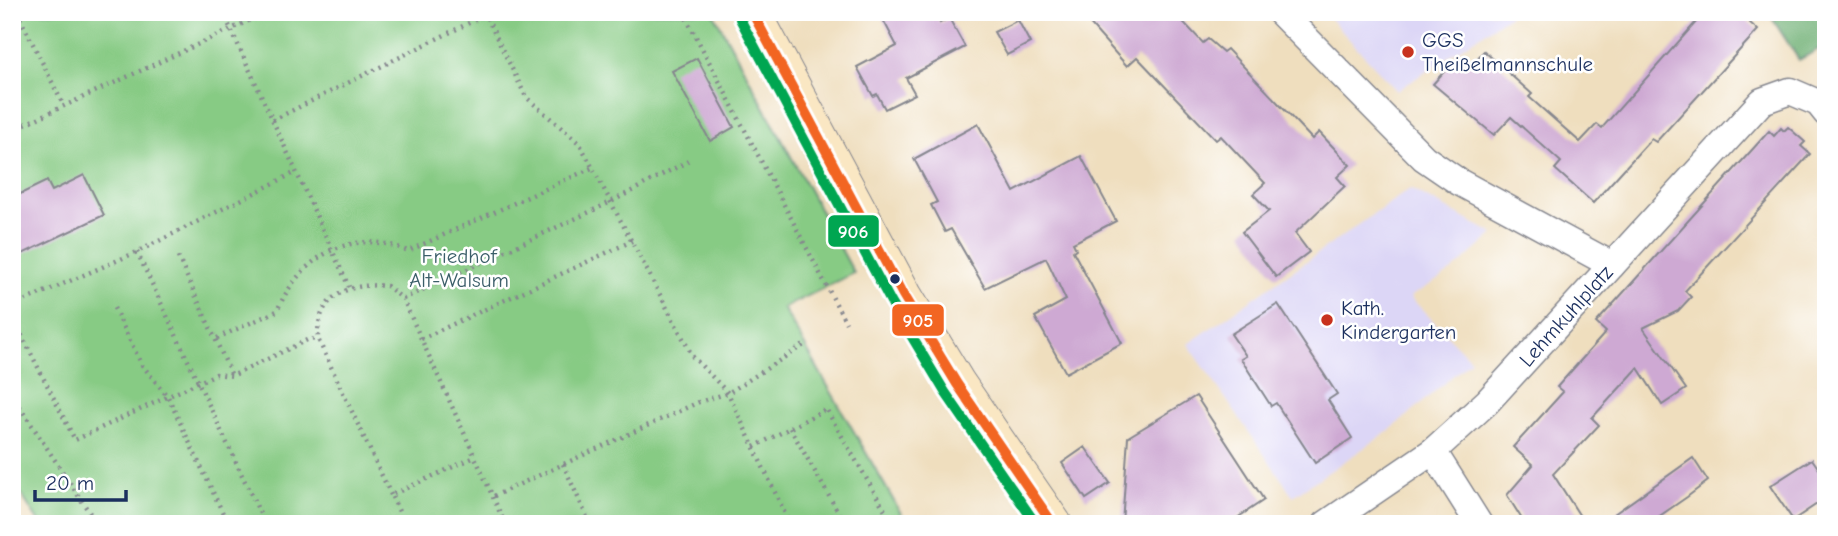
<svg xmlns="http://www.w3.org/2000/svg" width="1838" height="536" font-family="'Comic Neue',sans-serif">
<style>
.built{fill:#dcd6f6}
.green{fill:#87cb84;stroke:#517d71;stroke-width:2}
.forest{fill:#6daf72;stroke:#446f68;stroke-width:2}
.building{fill:#cea9d3}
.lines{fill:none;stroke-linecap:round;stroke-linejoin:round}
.street-casing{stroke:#85868e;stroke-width:29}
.secondary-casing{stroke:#85868e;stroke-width:39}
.path{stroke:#85868e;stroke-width:4.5;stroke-dasharray:2 5;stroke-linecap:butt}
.street{stroke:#fff;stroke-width:26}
.secondary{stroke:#fae7c3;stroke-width:37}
.bus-1-casing{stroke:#fff;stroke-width:16}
.bus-2-casing{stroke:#fff;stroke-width:16}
.bus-1{stroke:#f26522;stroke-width:10}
.bus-2{stroke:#00a651;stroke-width:10}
.poi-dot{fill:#c8321e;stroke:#fff;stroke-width:2.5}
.bus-dot{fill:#1b2f5e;stroke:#fff;stroke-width:2.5}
.labels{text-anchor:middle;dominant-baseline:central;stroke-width:5;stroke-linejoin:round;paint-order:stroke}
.poi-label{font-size:21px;fill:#1b2f5e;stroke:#fff;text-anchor:start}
.park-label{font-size:21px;fill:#3b5e69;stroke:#fff}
.street-label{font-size:21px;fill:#1b2f5e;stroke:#fff}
.line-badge{stroke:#fff;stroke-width:2.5}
.badge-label{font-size:19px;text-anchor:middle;font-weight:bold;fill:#fff}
</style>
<rect width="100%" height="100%" fill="#fff"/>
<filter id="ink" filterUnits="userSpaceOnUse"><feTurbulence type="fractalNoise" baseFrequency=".0143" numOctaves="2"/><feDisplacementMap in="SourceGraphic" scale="14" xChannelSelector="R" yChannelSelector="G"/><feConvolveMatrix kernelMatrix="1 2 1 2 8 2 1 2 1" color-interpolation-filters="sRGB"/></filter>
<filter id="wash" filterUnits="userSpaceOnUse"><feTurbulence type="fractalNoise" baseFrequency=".00686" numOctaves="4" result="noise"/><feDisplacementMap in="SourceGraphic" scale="28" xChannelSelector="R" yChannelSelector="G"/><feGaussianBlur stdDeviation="1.57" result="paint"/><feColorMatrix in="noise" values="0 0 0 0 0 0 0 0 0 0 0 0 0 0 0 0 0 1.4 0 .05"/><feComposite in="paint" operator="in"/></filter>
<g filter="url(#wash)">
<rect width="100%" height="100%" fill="#efdebe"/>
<g class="built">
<polygon points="1324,12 1515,12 1397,91"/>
<polygon points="1410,189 1494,234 1452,271 1410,297 1471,360 1389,431 1293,496 1188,344"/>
</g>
<polygon class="green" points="12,12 713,12 854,273 783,308 907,524 40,524 12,480"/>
<polygon class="forest" points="1768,12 1826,12 1826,45 1799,60"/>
<g id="blocks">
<g class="building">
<polygon points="879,12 935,12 940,23 949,18 965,47 906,78 915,94 885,109 877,94 873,96 857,67 897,46"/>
<polygon points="1079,12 1174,12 1203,43 1208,39 1223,52 1227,49 1312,139 1319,132 1350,165 1337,177 1345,186 1295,233 1309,252 1276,277 1242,232 1269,211 1253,194 1265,183 1221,136 1216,140 1137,57 1127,66"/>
<polygon points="1705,12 1738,12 1758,30 1656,142 1651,139 1593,203 1555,169 1561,162 1511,117 1494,135 1433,84 1449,66 1474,62 1484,51 1532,94 1529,97 1580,142 1597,124 1602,128"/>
<polygon points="1018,20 1030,43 1007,55 994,32"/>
<polygon points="697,58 734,127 710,141 672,71"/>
<polygon points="978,124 1014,192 1081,156 1116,221 1073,243 1076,249 1073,251 1122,343 1066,373 1035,317 1066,300 1046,258 985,288 951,229 945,232 931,205 937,202 914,159"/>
<polygon points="1788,127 1805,142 1801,146 1810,154 1685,291 1691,297 1678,311 1643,328 1686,389 1662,405 1638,368 1592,418 1599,425 1553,474 1585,524 1525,524 1507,495 1533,465 1513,447 1563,392 1557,387 1606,332 1596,323 1769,131 1774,136 1781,128 1784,131"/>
<polygon points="84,175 104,215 12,259 12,198 47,181 52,191"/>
<polygon points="1278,304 1337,394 1328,400 1352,438 1315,463 1276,403 1271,406 1241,359 1246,356 1231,334"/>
<polygon points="1196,396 1264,500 1228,524 1122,524 1128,437"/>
<polygon points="1085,447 1110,483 1086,499 1062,463"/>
<polygon points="1693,458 1708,481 1687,497 1648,524 1600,524"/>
<polygon points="1812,459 1826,479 1826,498 1793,520 1770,486"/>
</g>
</g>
</g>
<g filter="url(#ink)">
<use href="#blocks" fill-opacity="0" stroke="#85868e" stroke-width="2"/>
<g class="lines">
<defs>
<g id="street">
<polyline points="1280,12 1424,158 1459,182 1612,265"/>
<polyline points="1433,451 1479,524"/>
<polyline points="1326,524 1433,451 1487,402 1762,101 1790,91 1818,103 1826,113"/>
</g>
<polyline id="secondary" points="752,12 903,295 957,384 1053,524"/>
</defs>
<use href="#street" class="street-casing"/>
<use href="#secondary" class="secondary-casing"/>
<g class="path">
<polyline points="17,12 64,106"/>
<polyline points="223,12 349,287"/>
<polyline points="484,12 526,97 580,144 693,357 728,393 790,524"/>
<polyline points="683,12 846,323"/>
<polyline points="273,120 485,15"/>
<polyline points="12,130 268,12"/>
<polyline points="137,252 265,524"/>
<polyline points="178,257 232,376"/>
<polyline points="403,299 611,202 690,160"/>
<polyline points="12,306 137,252 296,172"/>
<polyline points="114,308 142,365 168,397 228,524"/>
<polyline points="12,316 75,440 216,374 232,376 307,340 318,339"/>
<path d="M217,338l60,-27c23,-54 74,-85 131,-60l184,-83"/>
<polyline points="421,339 632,241"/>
<polyline points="12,395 97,524"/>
<polyline points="790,428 845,524"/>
<polyline points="754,447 826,409 893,524"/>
<polyline points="563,464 590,524"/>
<path d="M391,495l-73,-156c-2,-43 31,-57 69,-53l16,13 72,158"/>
<polyline points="494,496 699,402 728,393 804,345"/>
<polyline points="405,524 391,495 475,457 505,524"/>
</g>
<use href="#street" class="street"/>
<use href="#secondary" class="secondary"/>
<defs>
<polyline id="bus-1" points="752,12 903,295 957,384 1053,524"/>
<polyline id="bus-2" points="740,19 891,302 945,392 1036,524"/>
</defs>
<use href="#bus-1" class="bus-1-casing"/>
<use href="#bus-2" class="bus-2-casing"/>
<use href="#bus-1" class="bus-1"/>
<use href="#bus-2" class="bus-2"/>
</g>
</g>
<g class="poi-dot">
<circle cx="1408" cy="52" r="7"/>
<circle cx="1327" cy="320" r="7"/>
</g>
<circle class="bus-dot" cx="895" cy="279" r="6"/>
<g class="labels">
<g class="poi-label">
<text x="1422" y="40">GGS<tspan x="1422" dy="24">Theißelmannschule</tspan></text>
<text x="1341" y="308">Kath.<tspan x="1341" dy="24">Kindergarten</tspan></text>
</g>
<g class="park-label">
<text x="459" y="256">Friedhof<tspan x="459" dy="24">Alt-Walsum</tspan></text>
</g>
<g class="street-label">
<text transform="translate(1566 316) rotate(-48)">Lehmkuhlplatz</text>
</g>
</g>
<g class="line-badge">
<rect x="827" y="214" width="53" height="34" rx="7" fill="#00a651"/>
<rect x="891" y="303" width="54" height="34" rx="7" fill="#f26522"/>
</g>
<g class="badge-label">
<text x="853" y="238">906</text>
<text x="918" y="327">905</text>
</g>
<rect width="1838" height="536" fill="none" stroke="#fff" stroke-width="42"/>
<path d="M35 490v10h91v-10" fill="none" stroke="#1b2f5e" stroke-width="3.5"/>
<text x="46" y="490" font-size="21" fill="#1b2f5e" stroke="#ffffff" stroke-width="5" paint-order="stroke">20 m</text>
</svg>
